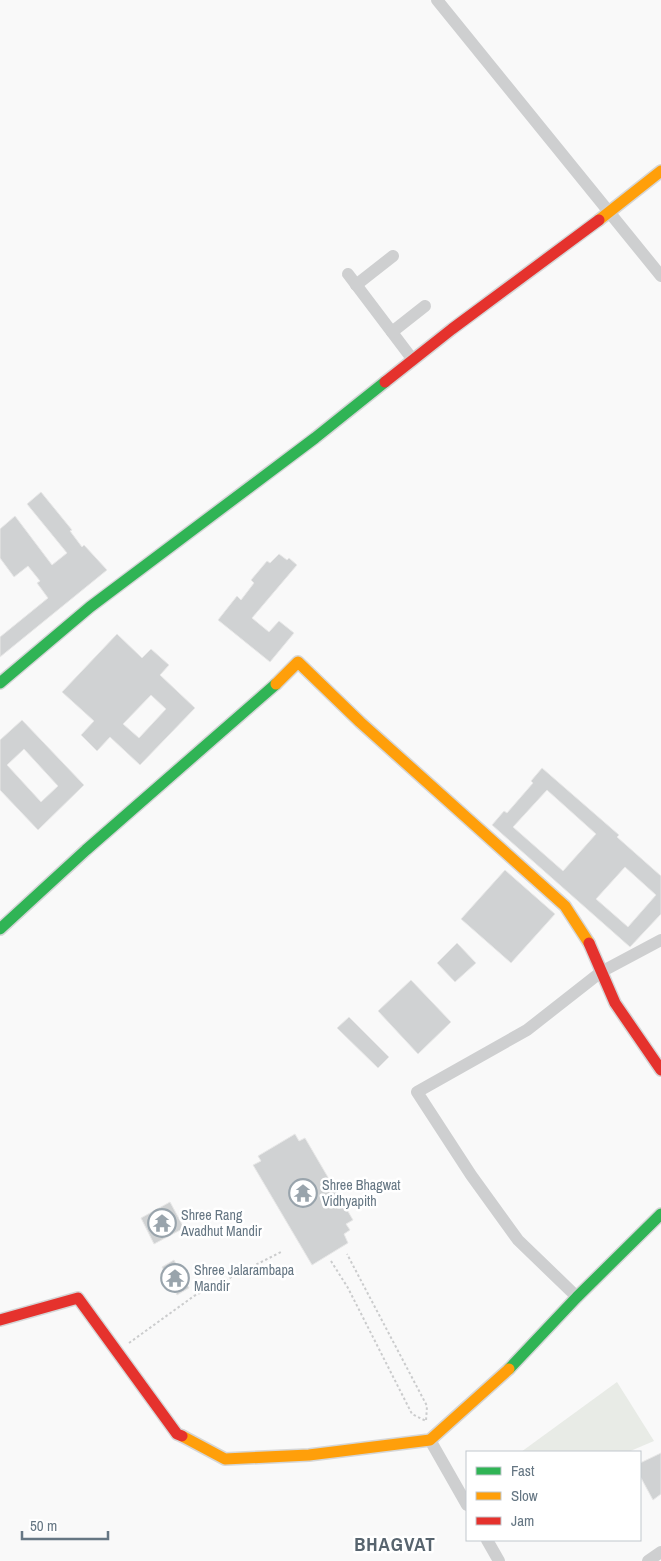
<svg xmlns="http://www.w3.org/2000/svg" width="661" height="1561" font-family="'Archivo Narrow',sans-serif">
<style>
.green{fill:#e8ebe6}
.building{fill:#d0d2d3;stroke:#e8e8e8;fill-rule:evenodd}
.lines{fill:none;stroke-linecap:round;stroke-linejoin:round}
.fast-casing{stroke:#d5d6d7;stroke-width:14}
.slow-casing{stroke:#d5d6d7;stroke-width:14}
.jam-casing{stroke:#d5d6d7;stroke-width:14}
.path{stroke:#cbcccd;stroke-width:2;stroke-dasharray:2.5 2.5;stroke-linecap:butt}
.street{stroke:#cecfd0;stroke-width:12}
.fast{stroke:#30b455;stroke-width:11}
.slow{stroke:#ff9f0a;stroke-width:11}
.jam{stroke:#e5322d;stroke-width:11}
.labels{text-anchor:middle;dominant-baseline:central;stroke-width:5;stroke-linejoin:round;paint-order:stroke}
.poi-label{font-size:14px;fill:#657683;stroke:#fff;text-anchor:start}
.district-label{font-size:19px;font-weight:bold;letter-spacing:1px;fill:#57646e;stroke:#fff}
</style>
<rect width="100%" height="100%" fill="#f9f9f9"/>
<polygon class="green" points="617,1382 654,1441 628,1452 521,1452"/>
<g class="building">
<polygon points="41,492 72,530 70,531 82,547 84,545 107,570 0,657 0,637 48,598 37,583 40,581 28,566 14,577 0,558 0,529 15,516 52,565 67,553 27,504"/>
<polygon points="279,554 287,560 289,558 297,565 252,618 269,632 279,621 294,633 270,662 218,620 237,596 241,600 254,583 251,580 267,561 270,563"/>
<path d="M117,634l25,24 9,-9 18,16 -9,10 35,33 -55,57 -30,-28 -13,14 -16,-16 13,-14 -32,-29zM151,695l15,14 -27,29 -16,-14z"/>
<path d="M22,720l62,65 -46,45 -38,-40v-50zM24,749l34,37 -17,16 -34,-37z"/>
<path d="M542,768l77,67 -2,2 44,39v38l-31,33 -138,-122 12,-14 3,2 26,-30 -2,-2zM547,790l49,44 -33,37 -50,-44zM625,867l31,28 -28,32 -32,-28z"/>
<polygon points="505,870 555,914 511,963 461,919"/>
<polygon points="457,943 476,963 455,982 437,963"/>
<polygon points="411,980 451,1022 418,1054 378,1011"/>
<polygon points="349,1017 389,1057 378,1068 337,1028"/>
<polygon points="295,1134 299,1141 305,1138 353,1220 346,1224 350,1230 344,1234 348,1243 312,1265 253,1165 261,1161 258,1156"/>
<polygon points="170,1202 184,1228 154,1244 141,1218"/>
<polygon points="174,1260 189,1288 177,1295 162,1267"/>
<polygon points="661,1453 661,1494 653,1500 640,1476 640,1463"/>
</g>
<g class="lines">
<defs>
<g id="fast">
<polyline points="0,683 90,607 315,438 385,382"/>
<polyline points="0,929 86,850 276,684"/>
<polyline points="509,1369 577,1297 661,1214"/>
</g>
<g id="slow">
<polyline points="599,220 661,171"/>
<polyline points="276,684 298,662 360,722 565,906 589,943"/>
<polyline points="182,1436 225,1459 309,1455 430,1440 509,1369"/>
</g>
<g id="jam">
<polyline points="385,382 452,329 599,220"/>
<polyline points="589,943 615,1003 661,1070"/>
<polyline points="0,1320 78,1298 177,1434 182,1436"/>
</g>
</defs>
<use href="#fast" class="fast-casing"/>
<use href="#slow" class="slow-casing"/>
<use href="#jam" class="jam-casing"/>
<g class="path">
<polyline points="331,1261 348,1288 412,1414 426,1421 427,1406 347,1254"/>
<polyline points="129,1343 194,1296 283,1251"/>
</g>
<g class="street">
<polyline points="437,0 661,276"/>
<polyline points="348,274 413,360"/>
<polyline points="356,285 393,256"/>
<polyline points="392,332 425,306"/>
<polyline points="577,1297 518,1240 471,1175 417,1092 527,1030 601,972 661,940"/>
<polyline points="430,1440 467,1505"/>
<polyline points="487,1540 499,1561"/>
<polyline points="648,1561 661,1552"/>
</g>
<use href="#fast" class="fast"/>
<use href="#slow" class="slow"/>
<use href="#jam" class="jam"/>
</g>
<defs>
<symbol id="temple-ring" viewBox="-11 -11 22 22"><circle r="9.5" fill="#fff" stroke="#99a4ac" stroke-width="1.5"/><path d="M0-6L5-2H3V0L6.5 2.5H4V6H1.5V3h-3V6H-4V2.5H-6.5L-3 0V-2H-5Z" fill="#99a4ac"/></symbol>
</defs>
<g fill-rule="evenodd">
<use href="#temple-ring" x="287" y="1177" width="32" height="32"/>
<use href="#temple-ring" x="146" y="1207" width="32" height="32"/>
<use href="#temple-ring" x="159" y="1262" width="32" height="32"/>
</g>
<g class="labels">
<g class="poi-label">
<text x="322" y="1185">Shree Bhagwat<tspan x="322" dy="16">Vidhyapith</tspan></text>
<text x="181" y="1215">Shree Rang<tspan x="181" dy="16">Avadhut Mandir</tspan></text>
<text x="194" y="1270">Shree Jalarambapa<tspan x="194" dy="16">Mandir</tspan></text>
</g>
<g class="district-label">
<text x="395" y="1544">BHAGVAT</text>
</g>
</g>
<rect x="466" y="1451" width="175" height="90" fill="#ffffff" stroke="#c1c8cd"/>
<rect x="476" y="1467" width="25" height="8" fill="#30b455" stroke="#c1c8cd"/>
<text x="511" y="1476" font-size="15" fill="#657683">Fast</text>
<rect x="476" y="1492" width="25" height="8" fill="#ff9f0a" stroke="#c1c8cd"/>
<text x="511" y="1501" font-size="15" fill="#657683">Slow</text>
<rect x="476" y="1517" width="25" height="8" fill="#e5322d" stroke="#c1c8cd"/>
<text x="511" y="1526" font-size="15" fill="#657683">Jam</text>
<path d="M22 1531v8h86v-8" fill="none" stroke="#657683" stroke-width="2.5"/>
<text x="30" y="1531" font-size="15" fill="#657683" stroke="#ffffff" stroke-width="4" paint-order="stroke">50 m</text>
</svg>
